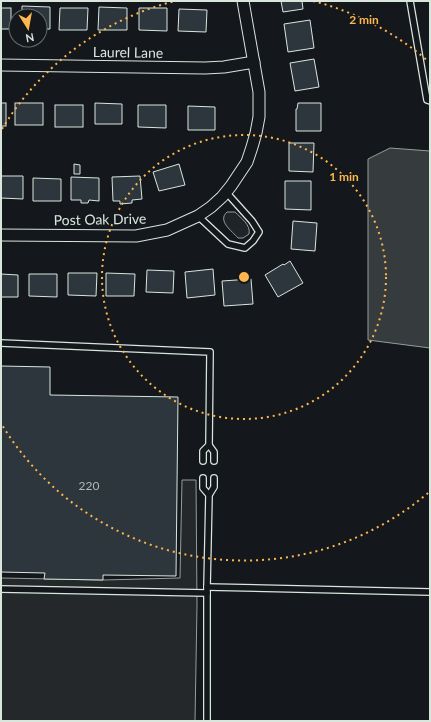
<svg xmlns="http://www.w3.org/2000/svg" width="431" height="722" font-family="Lato,sans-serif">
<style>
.green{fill:#202428;stroke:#939e99}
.parking{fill:#24282b;stroke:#939e99}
.water{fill:#363b3e;stroke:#939e99}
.building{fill:#2c363c;stroke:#d8e6dc}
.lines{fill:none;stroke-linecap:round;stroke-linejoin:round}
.lane-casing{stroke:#d8e6dc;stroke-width:8}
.street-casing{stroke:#d8e6dc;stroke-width:13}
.lane{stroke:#14181c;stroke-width:5.5}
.street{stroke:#14181c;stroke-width:11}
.ring{fill:none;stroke:#ffb74d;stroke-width:2;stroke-dasharray:2 4}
.labels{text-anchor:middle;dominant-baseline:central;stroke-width:3;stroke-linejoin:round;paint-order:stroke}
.number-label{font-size:12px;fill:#adbab4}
.street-label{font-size:14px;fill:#d8e6dc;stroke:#14181c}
.centre{fill:#ffb74d;stroke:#14181c;stroke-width:2}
.ring-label{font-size:12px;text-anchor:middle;font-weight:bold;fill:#ffb74d;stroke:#14181c;stroke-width:3;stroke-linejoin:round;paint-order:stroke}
</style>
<rect width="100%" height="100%" fill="#14181c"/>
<path class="green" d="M227,212h8c6,6 16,13 14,22l-6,4h-5c-6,-7 -21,-17 -11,-26z"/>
<polygon class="parking" points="182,480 196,480 197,605 195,721 1,721 1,578 103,580 180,578"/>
<polygon class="water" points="390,148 430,151 430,348 368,340 368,159"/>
<g class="building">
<polygon points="281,1 302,1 303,9 283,12"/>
<polygon points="22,6 50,7 50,29 40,29 40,16 22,16"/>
<polygon points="99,7 127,8 127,30 98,30"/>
<rect x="1" y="8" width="10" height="21"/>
<polygon points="60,8 88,8 87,30 59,30"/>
<polygon points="139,8 167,8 167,31 139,30"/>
<polygon points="179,9 207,10 206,32 178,31"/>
<polygon points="310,20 314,48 288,52 284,24"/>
<polygon points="314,59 319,87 295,91 290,63"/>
<rect x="1" y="103" width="5" height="23"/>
<rect x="15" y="103" width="28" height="22"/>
<polygon points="95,103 122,104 122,124 95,124"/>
<polygon points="298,103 321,103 321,131 296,131 296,109 297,109"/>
<rect x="55" y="105" width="28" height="22"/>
<polygon points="138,105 166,105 166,128 138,127"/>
<polygon points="188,106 215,107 215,130 188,130"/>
<polygon points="289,143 314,143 313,172 289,171"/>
<polygon points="74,164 80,165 80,174 74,174"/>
<polygon points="179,164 185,185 159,191 153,172"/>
<polygon points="1,176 23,176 23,199 1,198"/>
<polygon points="140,176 142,199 132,200 132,203 120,204 120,201 113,201 112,177"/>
<polygon points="71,177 99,178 99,201 89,200 88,203 81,203 81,200 71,200"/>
<polygon points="33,178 61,179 61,201 33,201"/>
<polygon points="285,181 311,181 311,210 285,209"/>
<polygon points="293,221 317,223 315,251 291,249"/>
<polygon points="290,261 303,283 278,297 265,275 283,264 284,265"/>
<polygon points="213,269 215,295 187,298 185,272"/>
<polygon points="147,270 174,271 173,293 146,292"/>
<polygon points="68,273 97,273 96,296 68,295"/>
<polygon points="106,273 135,274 134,296 106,296"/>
<polygon points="1,274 18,275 18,297 1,297"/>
<polygon points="29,274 57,274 57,297 29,296"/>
<polygon points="251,279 253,304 224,306 222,281"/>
<polygon points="1,366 50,367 50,395 178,397 176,576 103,575 103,580 44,579 45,573 1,572"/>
</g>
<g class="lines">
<defs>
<g id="lane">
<polyline points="410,1 427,100 430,101"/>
<polyline points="198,216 228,244 245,248 253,241 259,232 252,221 226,192"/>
<polyline points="1,343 210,352 209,445 214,452 214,461"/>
<polyline points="203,461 203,451 209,445"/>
<polyline points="203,478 203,488 209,495"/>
<polyline points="207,587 430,592"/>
<polyline points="1,589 207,593"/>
<polyline points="207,721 207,587 209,495 214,487 214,478"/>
</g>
<g id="street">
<polyline points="1,65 205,68 224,67 254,62"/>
<polyline points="1,235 136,236 167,230 198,216 211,207 222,197 231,186 247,162 252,147 256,133 259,117 259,92 243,1"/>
</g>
</defs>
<use href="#lane" class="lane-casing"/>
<use href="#street" class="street-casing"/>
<use href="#lane" class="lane"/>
<use href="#street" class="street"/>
</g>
<g class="ring">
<circle cx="244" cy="277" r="142"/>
<path d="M428 493A284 284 0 0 1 2 425M2 129A284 284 0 0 1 175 1M313 1A284 284 0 0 1 428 61"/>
</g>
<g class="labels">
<g class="number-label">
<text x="89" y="485">220</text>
</g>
<g class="street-label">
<text transform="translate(128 52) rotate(1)">Laurel Lane</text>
<text transform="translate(100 219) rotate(-1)">Post Oak Drive</text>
</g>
</g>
<circle cx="244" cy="277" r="6" class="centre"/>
<g class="ring-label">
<text x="364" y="24">2 min</text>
<text x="344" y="181">1 min</text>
</g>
<rect width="431" height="722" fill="none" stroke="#d8e6dc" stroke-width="4"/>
<g transform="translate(28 28) rotate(169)"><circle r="19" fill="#14181c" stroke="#626a69"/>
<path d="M0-3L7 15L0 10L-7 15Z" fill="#ffb74d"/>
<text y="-6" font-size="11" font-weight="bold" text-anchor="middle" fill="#d8e6dc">N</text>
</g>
</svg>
